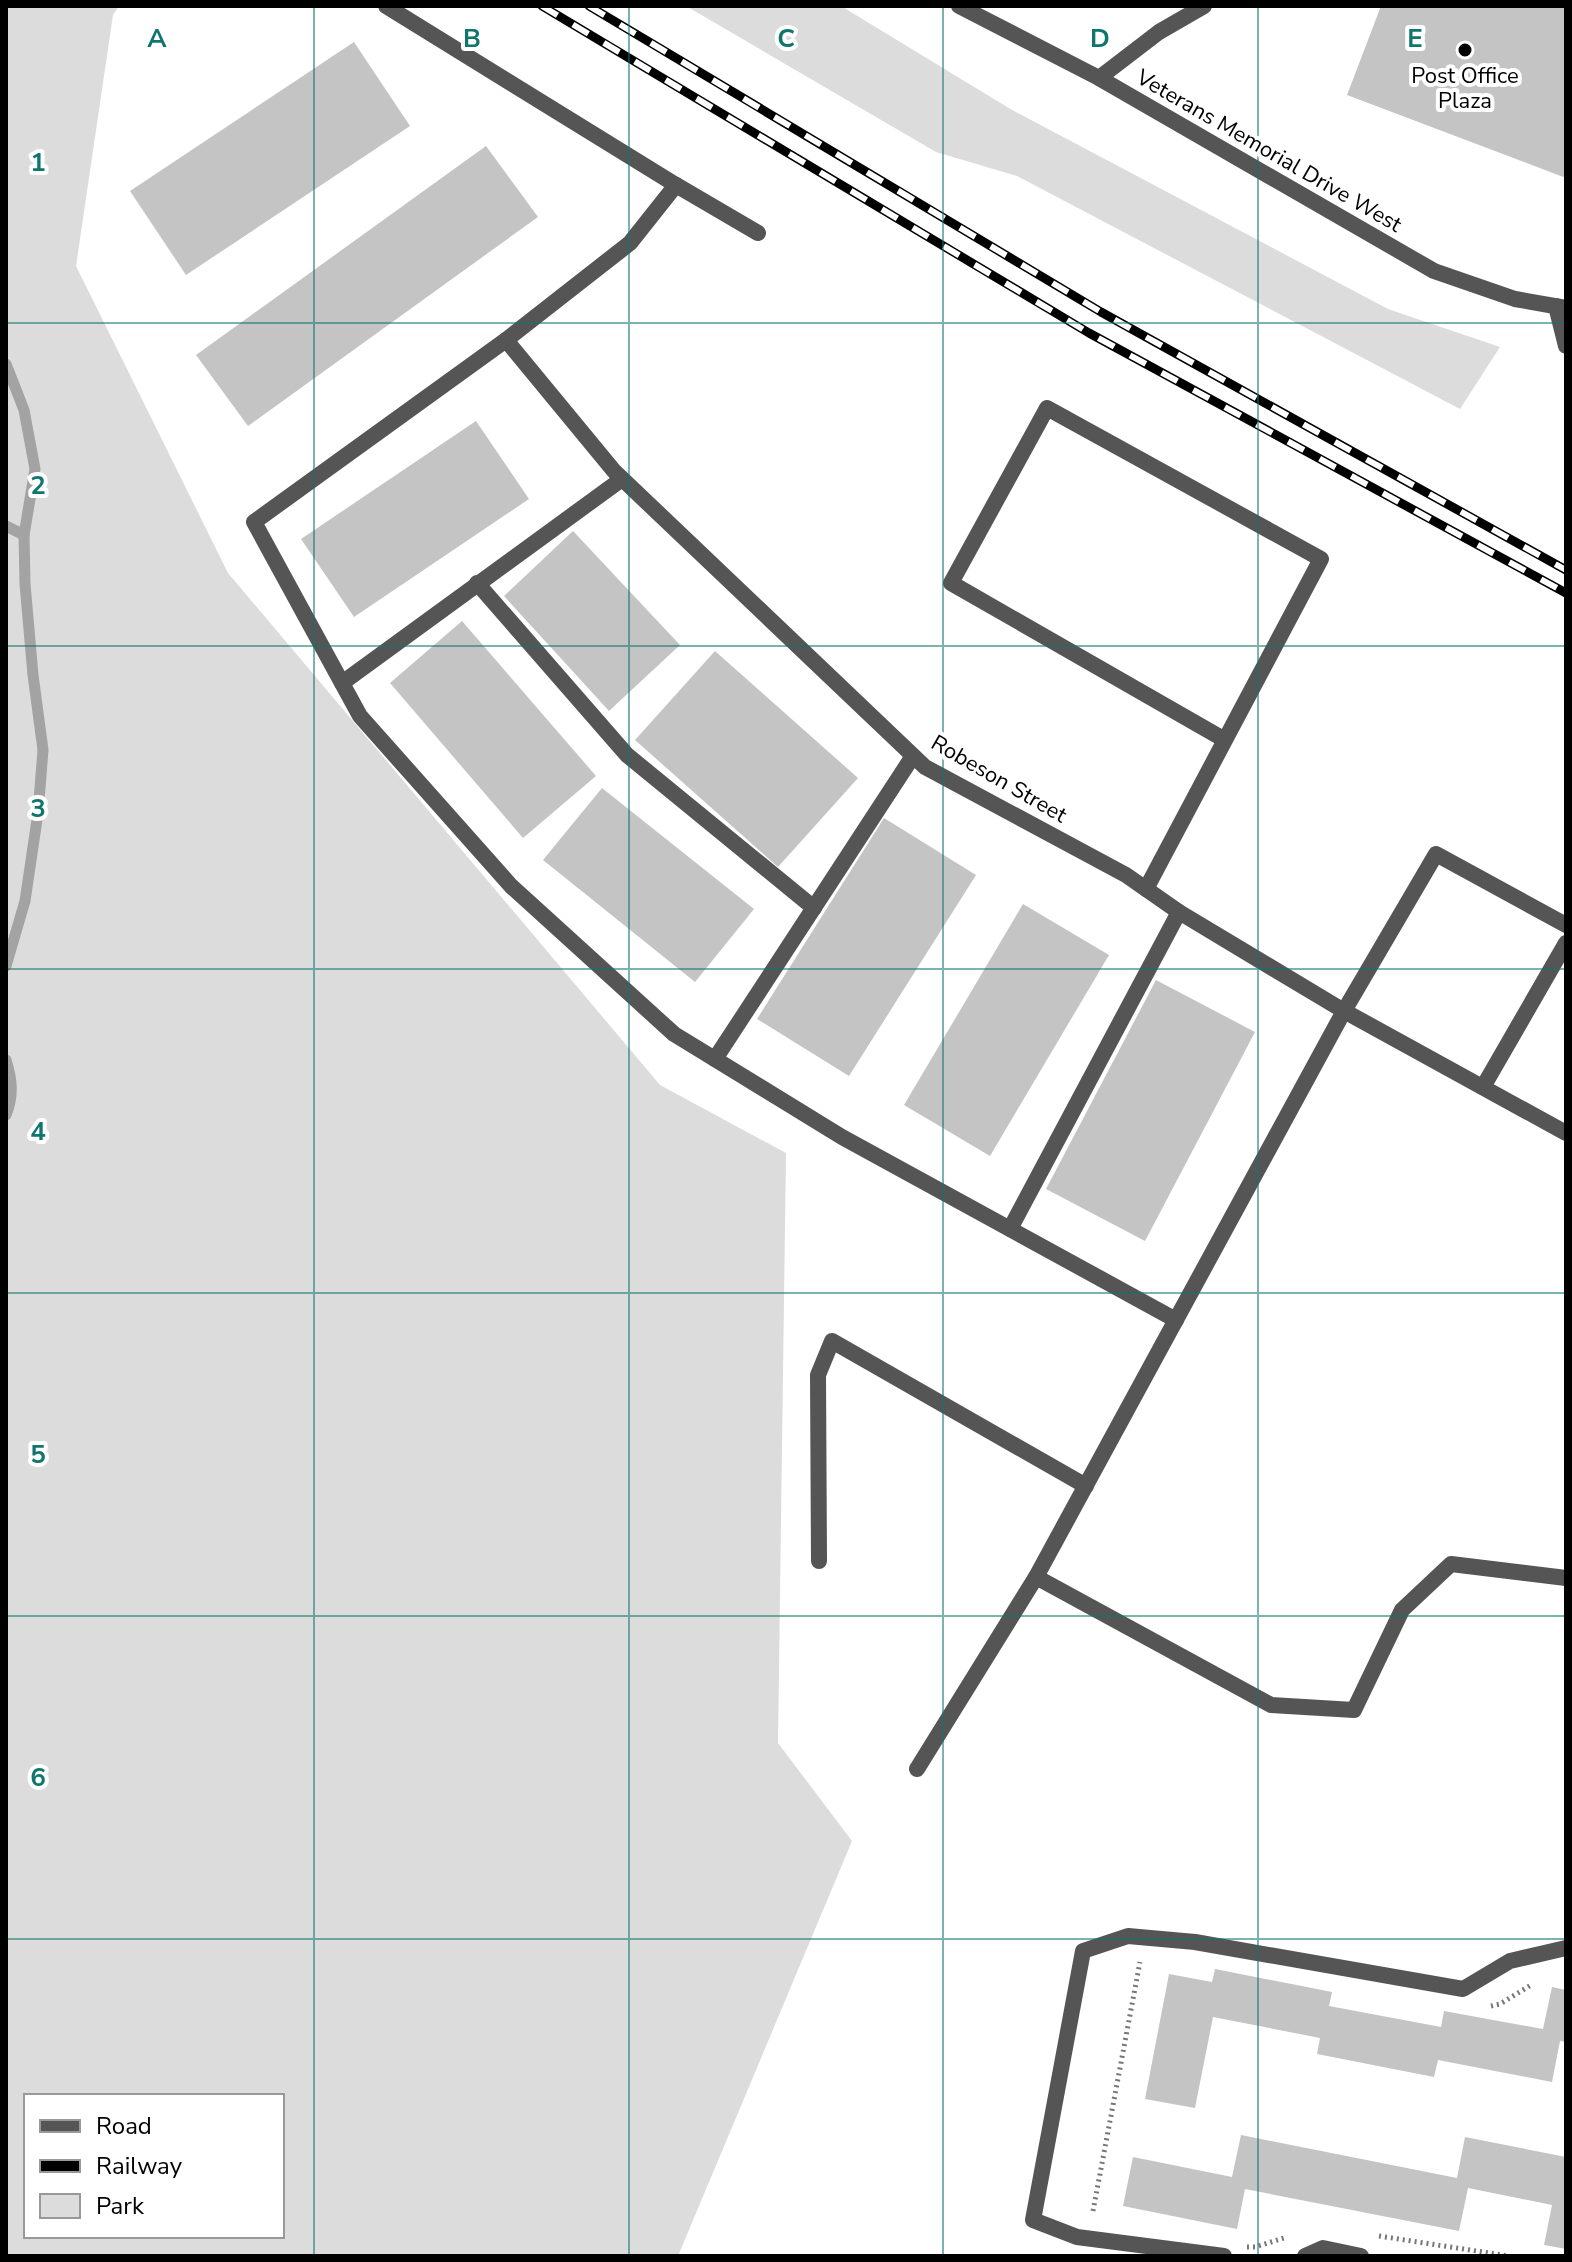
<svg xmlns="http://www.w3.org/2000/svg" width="1572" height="2262" font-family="'Nunito Sans',sans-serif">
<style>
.green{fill:#dcdcdc;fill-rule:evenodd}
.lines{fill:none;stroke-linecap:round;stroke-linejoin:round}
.stream{stroke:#a3a3a3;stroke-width:11}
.building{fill:#c4c4c4}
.path{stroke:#777;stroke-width:5;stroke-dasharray:2 4;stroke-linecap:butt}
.service{stroke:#555;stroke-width:16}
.minor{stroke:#555;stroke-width:16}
.rail-casing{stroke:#000;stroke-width:9}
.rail{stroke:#fff;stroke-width:6;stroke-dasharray:18;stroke-linecap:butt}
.grid{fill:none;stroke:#0f766e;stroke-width:2;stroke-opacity:0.55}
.poi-dot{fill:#000;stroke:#fff;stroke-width:3}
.labels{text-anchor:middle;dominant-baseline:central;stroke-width:8;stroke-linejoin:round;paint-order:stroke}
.poi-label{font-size:22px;fill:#000;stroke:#fff}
.street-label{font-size:22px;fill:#000;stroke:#fff}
.grid-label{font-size:26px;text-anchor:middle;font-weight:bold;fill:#0f766e;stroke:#fff;stroke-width:8;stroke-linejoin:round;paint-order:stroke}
</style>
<rect width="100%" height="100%" fill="#fff"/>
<g class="green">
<path d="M6,6h113l-6,9 -37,251 152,307 432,512 126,68 -8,590 74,98 -174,415h-672zM26,2096h256v140h-256z"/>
<polygon points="686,6 841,6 1012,110 1388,309 1500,347 1460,409 1017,176 936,152"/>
</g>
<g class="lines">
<g class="stream">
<polyline points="6,364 24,410 35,469 24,535 25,584 33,675 43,750 38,813 25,901 6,966"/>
<polyline points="6,526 24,535"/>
<path d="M6,1060c6,19 8,36 0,55"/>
</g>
</g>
<g class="building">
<polygon points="1381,6 1566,6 1566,178 1347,95"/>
<polygon points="354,42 410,126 186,275 130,191"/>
<polygon points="486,146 538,217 248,426 196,355"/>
<polygon points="476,421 529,499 354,617 301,539"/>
<polygon points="573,531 680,645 609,711 504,596"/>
<polygon points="462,621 596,776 523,838 390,683"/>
<polygon points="715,651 858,778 778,867 635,740"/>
<polygon points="602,788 754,909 695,982 543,860"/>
<polygon points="884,818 976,875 849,1076 757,1019"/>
<polygon points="1023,904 1109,955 990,1156 904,1105"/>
<polygon points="1156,980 1255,1032 1145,1241 1046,1189"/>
<polygon points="1215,1969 1332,1992 1329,2006 1441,2027 1444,2011 1543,2029 1552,1987 1566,1990 1566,2042 1560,2041 1552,2082 1438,2060 1434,2077 1317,2054 1320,2038 1213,2017 1195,2108 1145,2099 1169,1974 1212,1982"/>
<polygon points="1241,2135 1457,2178 1465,2137 1566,2157 1566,2249 1544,2245 1552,2205 1468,2188 1459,2231 1245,2189 1237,2229 1123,2206 1133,2157 1232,2177"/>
</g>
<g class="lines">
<g class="path">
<polyline points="1491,2006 1500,2004 1531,1985"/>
<polyline points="1093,2211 1140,1962"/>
<polyline points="1379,2236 1509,2256"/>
<polyline points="1247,2247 1255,2247 1284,2238"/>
</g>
<g class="service">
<polyline points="386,6 676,185 630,243 506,340 254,522 360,716 511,886 674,1034 842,1137 1176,1320"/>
<polyline points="1099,78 1159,32 1204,6"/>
<polyline points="676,185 758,233"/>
<polyline points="1556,306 1566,346"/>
<polyline points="506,340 614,471 925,767 1126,875 1179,912 1344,1011 1566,1133"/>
<polyline points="477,583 627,755 814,908"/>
<polyline points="342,683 622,479"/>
<polyline points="1146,889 1321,559 1047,408 951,583 1225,740"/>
<polyline points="715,1059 913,756"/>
<polyline points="1483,1087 1566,943"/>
<polyline points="1010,1229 1179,912"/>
<polyline points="819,1561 818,1375 832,1341 1086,1486"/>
<polyline points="1036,1577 1344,1011 1436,854 1566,925"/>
<polyline points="917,1769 1036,1577 1271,1705 1354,1710 1402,1610 1451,1564 1566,1578"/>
<polyline points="1224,2256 1077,2237 1033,2220 1083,1951 1128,1936 1195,1942 1463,1989 1510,1961 1566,1948"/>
<polyline points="1305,2256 1323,2248 1361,2256"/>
</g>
<polyline class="minor" points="959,6 1099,78 1434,271 1515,299 1566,308"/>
<defs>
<g id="rail">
<polyline points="542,6 1089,333 1566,593"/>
<polyline points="589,6 1101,312 1566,570"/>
</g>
</defs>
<use href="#rail" class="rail-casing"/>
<use href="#rail" class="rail"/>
</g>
<path class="grid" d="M314,6v2250M629,6v2250M943,6v2250M1258,6v2250M6,323h1560M6,646h1560M6,969h1560M6,1293h1560M6,1616h1560M6,1939h1560"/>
<circle class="poi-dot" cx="1465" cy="50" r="8"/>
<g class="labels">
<g class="poi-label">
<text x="1465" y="76">Post Office<tspan x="1465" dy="25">Plaza</tspan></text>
</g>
<g class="street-label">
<text transform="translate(1269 151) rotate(30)">Veterans Memorial Drive West</text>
<text transform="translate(999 779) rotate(30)">Robeson Street</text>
</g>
</g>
<g class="grid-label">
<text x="157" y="47">A</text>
<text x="472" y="47">B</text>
<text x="786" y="47">C</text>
<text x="1100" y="47">D</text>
<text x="1415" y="47">E</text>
<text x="38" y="171">1</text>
<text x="38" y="494">2</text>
<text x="38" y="817">3</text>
<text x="38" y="1140">4</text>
<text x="38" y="1463">5</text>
<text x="38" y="1786">6</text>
</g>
<rect width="1572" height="2262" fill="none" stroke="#000000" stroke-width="16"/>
<rect x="24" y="2094" width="260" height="144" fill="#ffffff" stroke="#999999" stroke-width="2"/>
<rect x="40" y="2120" width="40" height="12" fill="#555555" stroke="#999999" stroke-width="2"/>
<text x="96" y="2134" font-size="24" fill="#000000">Road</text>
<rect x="40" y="2160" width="40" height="12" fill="#000000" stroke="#999999" stroke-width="2"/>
<text x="96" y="2174" font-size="24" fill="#000000">Railway</text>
<rect x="40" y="2194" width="40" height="24" fill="#dcdcdc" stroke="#999999" stroke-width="2"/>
<text x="96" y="2214" font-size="24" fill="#000000">Park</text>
</svg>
